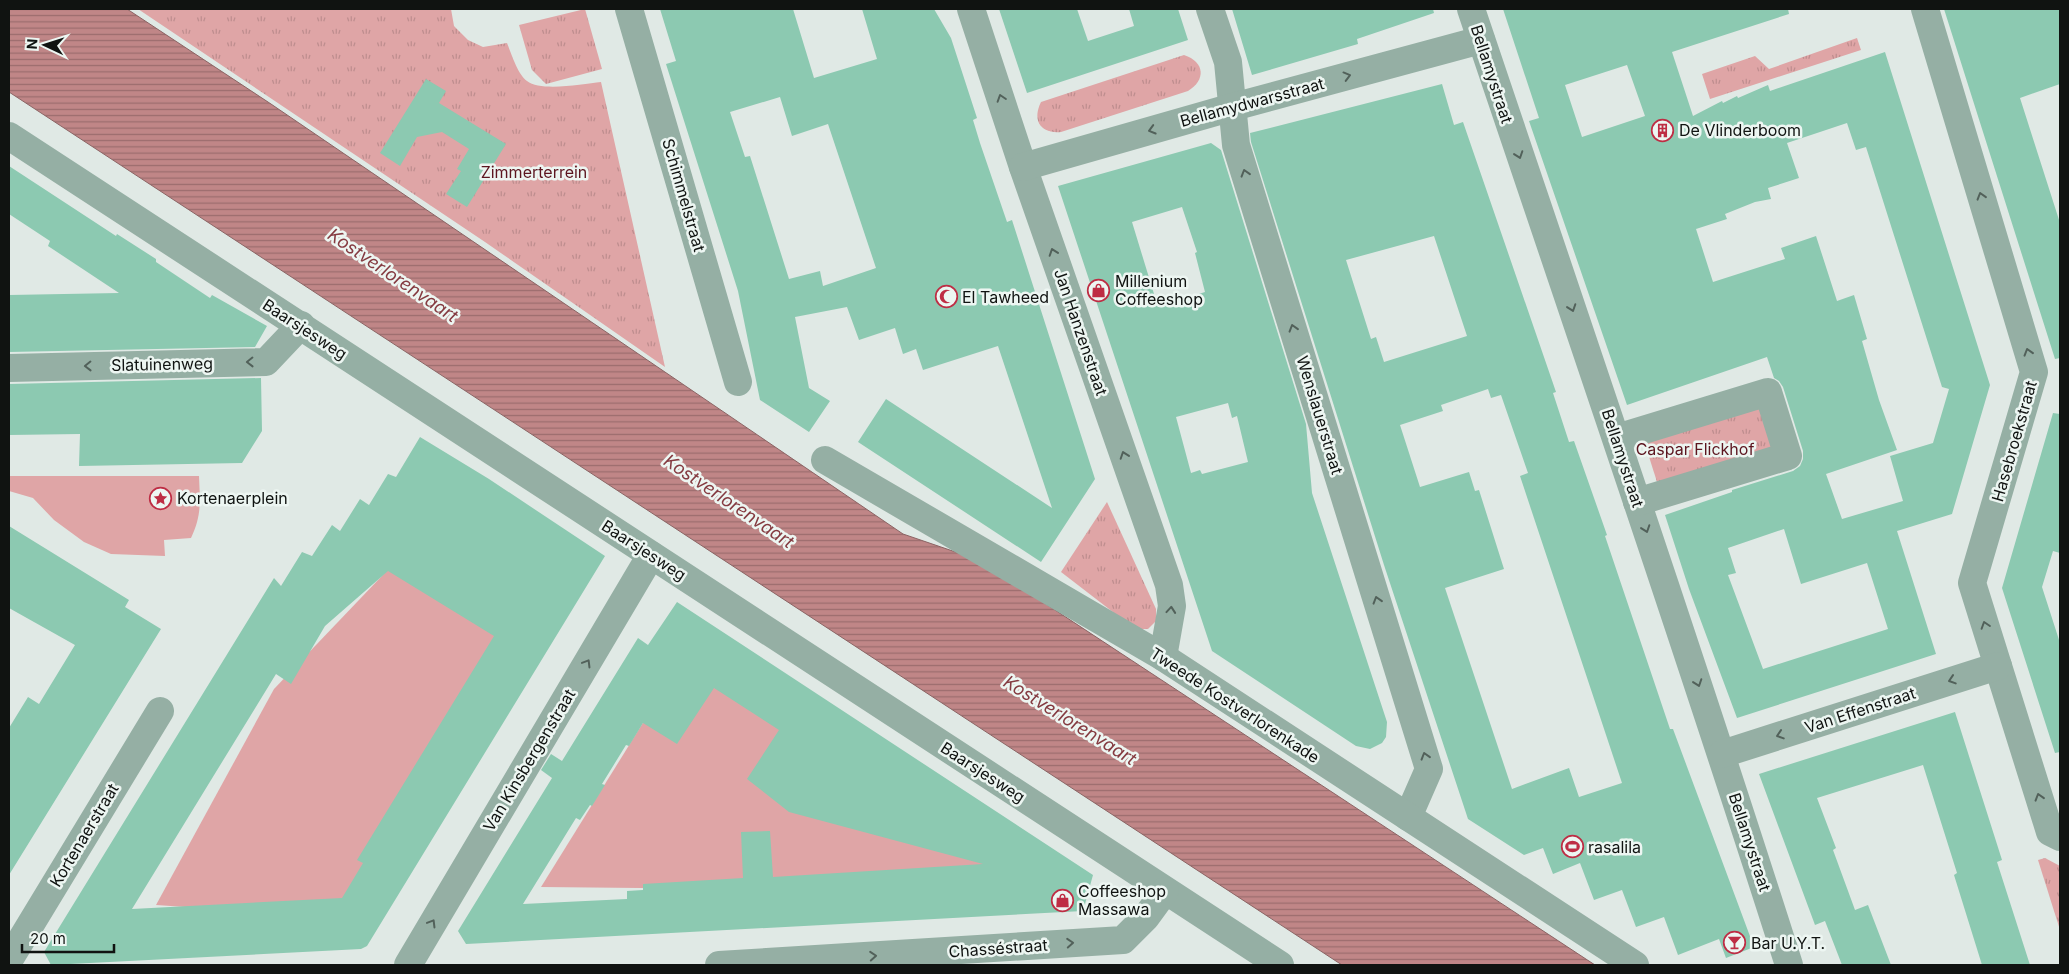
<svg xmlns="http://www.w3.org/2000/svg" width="2069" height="974" font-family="Inter,sans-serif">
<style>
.green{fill:#dfa5a6}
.park{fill:url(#park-tufts)}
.water{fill:url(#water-rules);stroke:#8b6464}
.building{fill:#8cc9b1;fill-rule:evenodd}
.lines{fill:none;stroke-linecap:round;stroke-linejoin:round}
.minor{stroke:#95afa4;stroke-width:28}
.oneway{stroke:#52615a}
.labels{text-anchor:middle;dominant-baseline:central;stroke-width:5;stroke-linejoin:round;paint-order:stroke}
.street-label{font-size:16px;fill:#101311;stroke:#edf6f2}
.poi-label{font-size:16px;fill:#101311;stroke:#edf6f2;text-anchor:start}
.park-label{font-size:16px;fill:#5c151f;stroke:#edf6f2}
.water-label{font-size:18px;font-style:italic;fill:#853b41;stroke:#edf6f2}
</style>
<defs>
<pattern id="park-tufts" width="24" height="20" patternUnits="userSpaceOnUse" patternTransform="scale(1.25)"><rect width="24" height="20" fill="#dfa5a6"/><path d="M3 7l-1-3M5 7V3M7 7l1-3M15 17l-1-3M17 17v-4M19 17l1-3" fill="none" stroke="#be8d8e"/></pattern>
<pattern id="water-rules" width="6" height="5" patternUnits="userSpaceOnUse" patternTransform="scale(1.25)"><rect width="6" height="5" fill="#c08687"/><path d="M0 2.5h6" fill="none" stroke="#9b6c6d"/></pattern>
</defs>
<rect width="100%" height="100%" fill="#e0e9e5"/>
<g class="green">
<path d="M9,476h190c1,25 3,39 -8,62l-27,2 1,16 -54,-2 -27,-12 -30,-22 -21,-22 -24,-7z"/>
<polygon points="442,513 540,591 360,919 156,905 274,689"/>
<polygon points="682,660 1063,892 541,887"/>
</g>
<g class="park">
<path d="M138,9h313l3,17 14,14 15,7 24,-4c4,10 11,32 20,38 14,11 56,3 74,1l64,285 -180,-125z"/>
<polygon points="585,9 602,69 546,84 532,70 519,25"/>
<polygon points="1857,38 1861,50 1710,99 1702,74 1755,56 1769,69"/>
<path d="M1184,55c21,7 22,25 4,36l-127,41c-21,2 -29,-12 -20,-30z"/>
<polygon points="1770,384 1793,459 1663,501 1639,425"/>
<polygon points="1107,502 1156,609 1156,621 1148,629 1139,629 1122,619 1061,572"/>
<polygon points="2045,858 2060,866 2060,930 2038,860"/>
</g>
<polygon class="water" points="9,9 127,9 271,104 903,534 979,560 1595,965 1342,965 9,92"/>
<g class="building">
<path d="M660,9h133l21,69 63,-19 -15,-50h72l17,29 26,80 -4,2 7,23 27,79 5,-2 83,259 -54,83 -183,-120 28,-43 166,109 -54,-162 -75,24 -7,-21 -13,5 -8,-26 -36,12 -12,-33 -52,10 14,71 21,13 -21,31 -49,-32 -22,-109 -72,-227 10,-3zM780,97l12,39 36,-12 48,144 -53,18 -3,-15 -31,8 -39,-123 -5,1 -15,-45z"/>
<polygon points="999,9 1077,9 1088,41 1134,26 1129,9 1178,9 1188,40 1027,93"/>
<polygon points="1232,9 1433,9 1434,13 1357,39 1358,44 1252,75"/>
<path d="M1503,9h285l1,5 -117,38 21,64 29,-15 1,2 14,-7 1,2 30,-13 2,6 115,-39 105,333 -38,129 -55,17 39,123 -199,64 -48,-129 -24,-74 67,-23v-2l61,-19 7,-5 3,-7v-8l-20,-64 -4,-6 -5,-3 -7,-21 -140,48 -98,-284 10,-3zM1627,65l18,51 -63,21 -17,-52zM1847,123l9,27 10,-3 76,240 7,2 -16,54 -43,13 13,45 -61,18 -16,-45 71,-24 -18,-50 -17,-59 5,-2 -13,-44 -17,6 -21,-65 -35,12 4,11 -72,23 -17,-53 31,-10 -2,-5 30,-12 16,-3 -3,-11 31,-10 -12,-35zM1784,529l17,55 66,-21 21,66 -125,40 -35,-94 8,-2 -8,-25z"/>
<polygon points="1944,9 2060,9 2060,84 2020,98 2060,223 2060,358 2055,359"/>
<polygon points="426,79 446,91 439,103 506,144 467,207 446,194 461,171 457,169 469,149 442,132 417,137 400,166 380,153"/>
<path d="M1442,84l12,41 9,-3 93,270 -3,1 16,49 5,-1 33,94 -2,1 65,193h3l81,218 -28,11 -7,-19 -41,16 -14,-38 -28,10 -14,-37 -28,10 -14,-37 -27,11 -10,-26 -19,7 -56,-36 -84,-254 -133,-423 -1,-9zM1434,236l33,100 -83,26 -8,-25 -5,2 -25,-79zM1488,389l3,9 10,-3 27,78 -8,3 102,307 -43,14 -10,-29 -57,21 -67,-201 59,-19 -25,-79 -4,1 -6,-19 -49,15 -20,-62 43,-14 -2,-6z"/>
<path d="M1211,143l10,7 85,274 6,69 75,229 -1,15 -4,6 -12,6 -14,-3 -144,-95 -154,-465zM1182,207l15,45 -2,1 10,39 -47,15 -26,-85zM1228,403l4,15 5,-2 11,46 -46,12 -2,-4 -9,3 -15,-56z"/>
<polygon points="9,166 116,236 117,234 156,259 156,262 210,298 212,295 267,326 255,347 9,352 9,295 119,293 48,246 50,241 9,214"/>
<polygon points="261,378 262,431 242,463 79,466 80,434 9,435 9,384"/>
<polygon points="2053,413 2060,414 2060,553 2053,551 2042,587 2060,643 2060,752 2055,753 2002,588"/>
<path d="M420,437l69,42 116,77 -238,390 -6,3 -310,16 -7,-13 230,-374 7,8 21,-34 10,4 20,-31 8,6 20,-32 9,6 19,-31 8,3zM388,571l106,65 -137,224 6,3 -21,35 -210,11 144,-235 15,10 34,-58z"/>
<polygon points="9,526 129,600 125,607 161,629 9,875 9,728 28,697 39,704 75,645 9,608"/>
<path d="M677,602l416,273 -10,36 -617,33 -8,-13 94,-153 -11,-8 10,-16 11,7 76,-123 10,7zM714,688l65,42 -32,49 42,33 194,52 -210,13 -3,-46 -29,1 2,46 -100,6v6l-16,1v8l-104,5 53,-86 4,2 10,-15 2,1 13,-21 -3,-1 24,-39 3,1 14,-23 34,21z"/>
<polygon points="1955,712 2002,860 1997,862 2030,965 1982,965 1954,875 1957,873 1923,765 1817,798 1836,848 1833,850 1855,910 1868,905 1891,965 1842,965 1825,921 1815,925 1759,774"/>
</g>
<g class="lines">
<g class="minor">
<polyline points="629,9 738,382"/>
<polyline points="971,9 1023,167 1169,585 1172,606 1163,657"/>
<polyline points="1210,9 1228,62 1236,145 1429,769 1408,817"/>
<path d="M1471,9c107,318 216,636 318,956"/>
<polyline points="1925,9 2034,372 1972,583 2050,832 2060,837"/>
<polyline points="9,136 1280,965"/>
<polyline points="1023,167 1233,107 1481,40"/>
<polyline points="9,368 266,362 301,325"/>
<polyline points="1617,438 1768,392 1788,456 1637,502"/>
<polyline points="825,460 1163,657 1635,965"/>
<polyline points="1722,754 1998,666"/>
<polyline points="9,960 160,711"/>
<polyline points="408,965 651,555"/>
<polyline points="719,965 1123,940 1146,917 1165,891"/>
</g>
</g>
<defs><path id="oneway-chevron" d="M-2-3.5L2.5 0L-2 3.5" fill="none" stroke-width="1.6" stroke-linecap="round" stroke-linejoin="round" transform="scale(1.25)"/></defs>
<g class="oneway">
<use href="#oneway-chevron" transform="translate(1347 76) rotate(-15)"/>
<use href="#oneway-chevron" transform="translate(1001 98) rotate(-108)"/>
<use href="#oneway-chevron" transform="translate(1152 130) rotate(164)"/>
<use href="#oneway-chevron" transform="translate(1519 155) rotate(71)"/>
<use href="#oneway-chevron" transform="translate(1245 173) rotate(-107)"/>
<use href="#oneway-chevron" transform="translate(1981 196) rotate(-107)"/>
<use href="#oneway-chevron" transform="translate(1053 252) rotate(-109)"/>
<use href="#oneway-chevron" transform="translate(1572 308) rotate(71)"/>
<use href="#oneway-chevron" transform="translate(1293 328) rotate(-107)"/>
<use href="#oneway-chevron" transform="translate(2028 352) rotate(-107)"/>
<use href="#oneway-chevron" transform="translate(250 362) rotate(179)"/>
<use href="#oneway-chevron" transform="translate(88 366) rotate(179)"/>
<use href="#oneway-chevron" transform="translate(1124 455) rotate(-109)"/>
<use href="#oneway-chevron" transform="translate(1646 529) rotate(71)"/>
<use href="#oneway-chevron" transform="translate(1377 600) rotate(-107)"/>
<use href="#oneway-chevron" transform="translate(1171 610) rotate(-85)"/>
<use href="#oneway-chevron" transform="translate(1985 625) rotate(-108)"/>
<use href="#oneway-chevron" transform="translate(587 663) rotate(-59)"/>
<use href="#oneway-chevron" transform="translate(1952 680) rotate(162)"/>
<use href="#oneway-chevron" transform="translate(1698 683) rotate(71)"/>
<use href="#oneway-chevron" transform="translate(1780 735) rotate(162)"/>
<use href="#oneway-chevron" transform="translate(1425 756) rotate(-107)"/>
<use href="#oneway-chevron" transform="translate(2039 797) rotate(-107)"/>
<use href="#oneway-chevron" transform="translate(432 923) rotate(-59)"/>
<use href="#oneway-chevron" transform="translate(1070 943) rotate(-4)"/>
<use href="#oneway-chevron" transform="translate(873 956) rotate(-4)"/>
</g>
<defs>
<symbol id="building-ring" viewBox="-11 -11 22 22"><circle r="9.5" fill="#edf6f2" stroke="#be2d44" stroke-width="1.5"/><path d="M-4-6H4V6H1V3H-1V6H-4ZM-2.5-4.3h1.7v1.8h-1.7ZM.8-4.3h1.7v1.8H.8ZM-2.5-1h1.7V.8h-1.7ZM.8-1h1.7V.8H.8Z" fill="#be2d44"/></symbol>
<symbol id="shop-ring" viewBox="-11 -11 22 22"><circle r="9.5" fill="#edf6f2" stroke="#be2d44" stroke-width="1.5"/><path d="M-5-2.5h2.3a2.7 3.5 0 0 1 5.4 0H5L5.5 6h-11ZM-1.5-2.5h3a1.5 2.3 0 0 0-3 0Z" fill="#be2d44"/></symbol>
<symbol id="mosque-ring" viewBox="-11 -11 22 22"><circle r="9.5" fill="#edf6f2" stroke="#be2d44" stroke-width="1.5"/><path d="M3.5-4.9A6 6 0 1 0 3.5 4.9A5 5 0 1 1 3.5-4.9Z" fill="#be2d44"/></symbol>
<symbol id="sight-ring" viewBox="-11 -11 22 22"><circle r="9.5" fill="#edf6f2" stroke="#be2d44" stroke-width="1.5"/><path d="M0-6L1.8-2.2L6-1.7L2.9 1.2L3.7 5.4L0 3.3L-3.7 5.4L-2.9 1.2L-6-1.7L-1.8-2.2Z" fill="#be2d44"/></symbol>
<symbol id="stadium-ring" viewBox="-11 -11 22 22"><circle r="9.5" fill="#edf6f2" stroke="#be2d44" stroke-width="1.5"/><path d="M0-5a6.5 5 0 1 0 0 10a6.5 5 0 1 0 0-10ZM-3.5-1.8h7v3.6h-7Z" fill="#be2d44"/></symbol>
<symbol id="bar-ring" viewBox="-11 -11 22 22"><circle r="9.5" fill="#edf6f2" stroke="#be2d44" stroke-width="1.5"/><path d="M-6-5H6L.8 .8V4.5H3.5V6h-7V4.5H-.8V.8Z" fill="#be2d44"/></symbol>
</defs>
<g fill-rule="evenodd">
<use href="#building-ring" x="1650" y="118" width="25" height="25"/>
<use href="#shop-ring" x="1086" y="278" width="25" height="25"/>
<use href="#mosque-ring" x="934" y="284" width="25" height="25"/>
<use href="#sight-ring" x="148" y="486" width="25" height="25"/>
<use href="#stadium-ring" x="1560" y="834" width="25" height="25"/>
<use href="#shop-ring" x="1050" y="888" width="25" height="25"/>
<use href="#bar-ring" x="1722" y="930" width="25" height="25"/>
</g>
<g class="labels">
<g class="street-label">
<text transform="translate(1492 74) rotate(72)">Bellamystraat</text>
<text transform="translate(1252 102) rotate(-15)">Bellamydwarsstraat</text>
<text transform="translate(684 195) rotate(74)">Schimmelstraat</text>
<text transform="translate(305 329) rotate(33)">Baarsjesweg</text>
<text transform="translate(1081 332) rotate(71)">Jan Hanzenstraat</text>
<text transform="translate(162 364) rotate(-1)">Slatuinenweg</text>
<text transform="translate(1320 415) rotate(73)">Wenslauerstraat</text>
<text transform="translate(2014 441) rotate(-74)">Hasebroekstraat</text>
<text transform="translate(1623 458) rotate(72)">Bellamystraat</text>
<text transform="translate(644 550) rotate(33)">Baarsjesweg</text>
<text transform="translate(1235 705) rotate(33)">Tweede Kostverlorenkade</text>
<text transform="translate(1860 710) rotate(-18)">Van Effenstraat</text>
<text transform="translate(529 760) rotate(-59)">Van Kinsbergenstraat</text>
<text transform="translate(983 772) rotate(33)">Baarsjesweg</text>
<text transform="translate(84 835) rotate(-59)">Kortenaerstraat</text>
<text transform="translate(1750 842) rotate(72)">Bellamystraat</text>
<text transform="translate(998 948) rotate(-4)">Chasséstraat</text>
</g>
<g class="poi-label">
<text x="1679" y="130">De Vlinderboom</text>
<text x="1115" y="281">Millenium<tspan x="1115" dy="18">Coffeeshop</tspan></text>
<text x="962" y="297">El Tawheed</text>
<text x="177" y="498">Kortenaerplein</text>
<text x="1588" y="847">rasalila</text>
<text x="1078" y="891">Coffeeshop<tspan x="1078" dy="18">Massawa</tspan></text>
<text x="1751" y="943">Bar U.Y.T.</text>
</g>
<g class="park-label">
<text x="534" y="172">Zimmerterrein</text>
<text x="1695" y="449">Caspar Flickhof</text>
</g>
<g class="water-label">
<text transform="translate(393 275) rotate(34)">Kostverlorenvaart</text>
<text transform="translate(729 501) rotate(34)">Kostverlorenvaart</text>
<text transform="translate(1070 720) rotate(32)">Kostverlorenvaart</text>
</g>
</g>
<rect width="2069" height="974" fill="none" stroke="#101311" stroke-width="20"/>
<g transform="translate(45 45) rotate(274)" stroke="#edf6f2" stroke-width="4" paint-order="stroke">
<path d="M0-4L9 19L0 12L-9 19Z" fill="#101311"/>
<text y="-8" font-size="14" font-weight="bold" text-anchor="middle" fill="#101311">N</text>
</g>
<path d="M22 944v8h92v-8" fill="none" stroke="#101311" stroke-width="2.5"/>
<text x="30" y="944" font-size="15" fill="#101311" stroke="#edf6f2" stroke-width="4" paint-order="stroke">20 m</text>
</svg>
